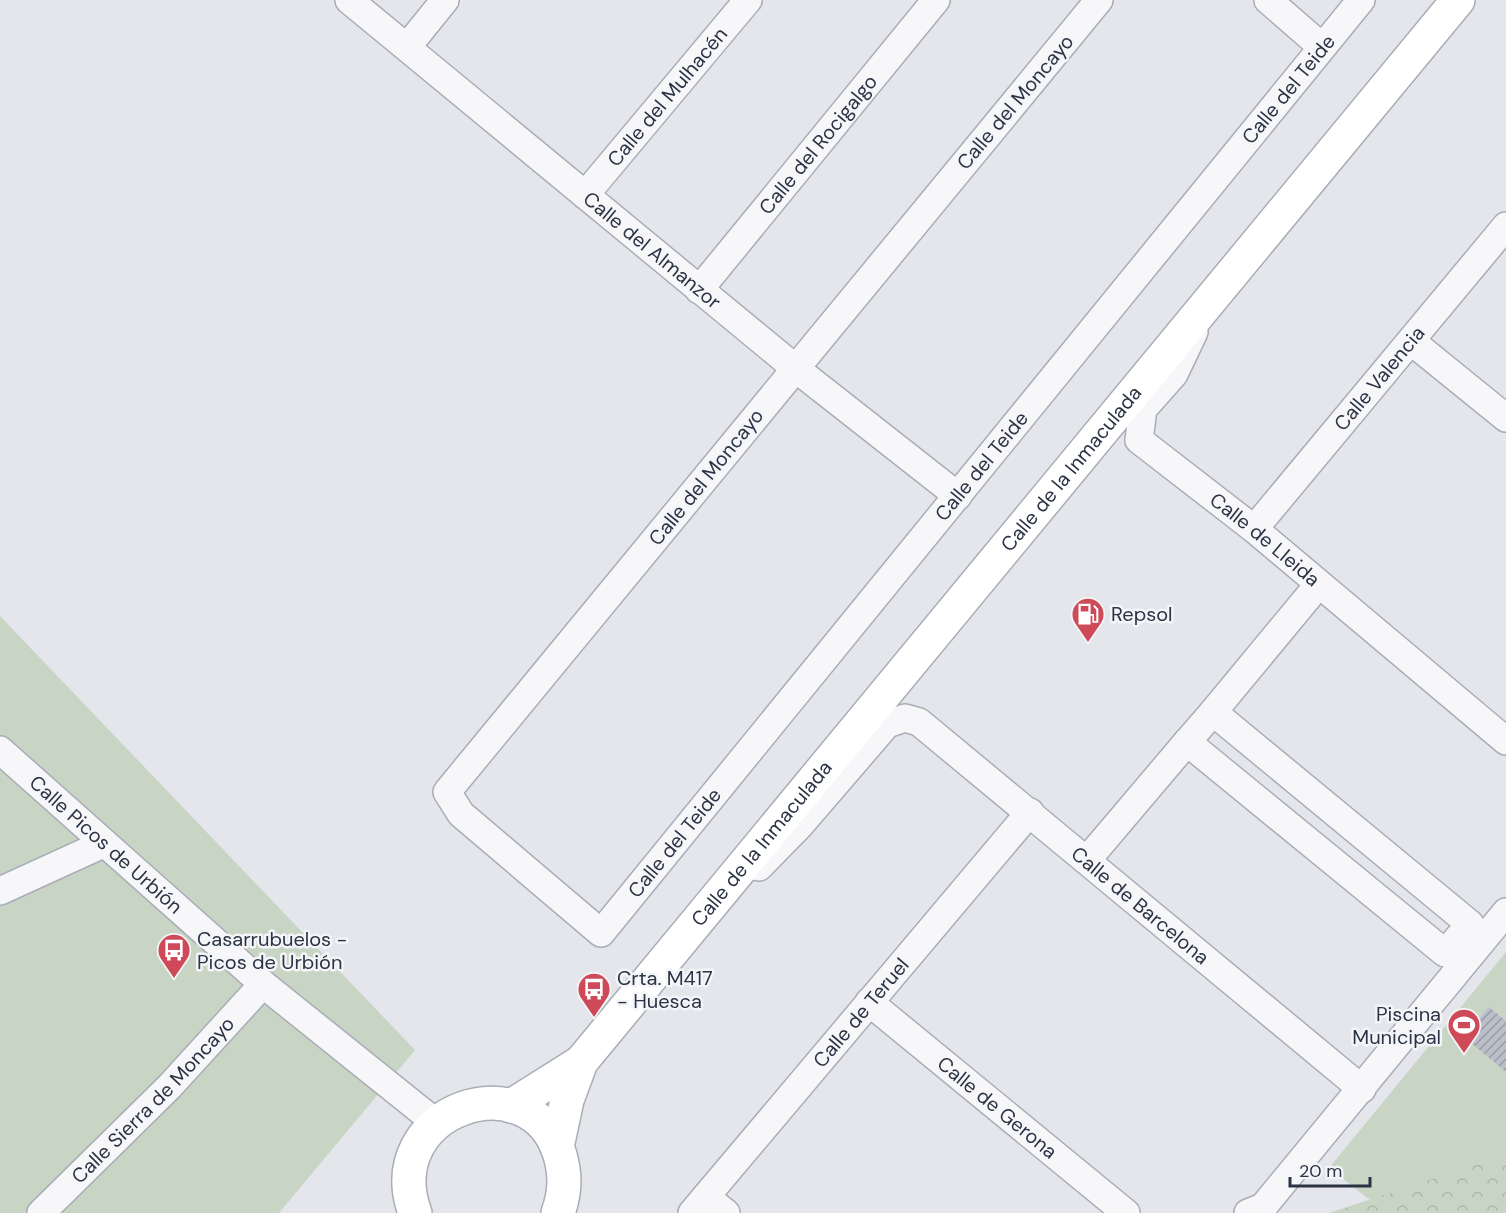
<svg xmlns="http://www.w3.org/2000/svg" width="1506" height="1213" font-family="'DM Sans',sans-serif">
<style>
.green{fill:#c8d5c5}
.park{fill:url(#park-crowns)}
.building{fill:url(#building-hatch)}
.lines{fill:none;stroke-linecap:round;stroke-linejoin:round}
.street-casing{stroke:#a9adb6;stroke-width:30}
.secondary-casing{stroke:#a9adb6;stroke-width:36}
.street{stroke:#f7f7fa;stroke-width:27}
.secondary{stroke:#fff;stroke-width:33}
.labels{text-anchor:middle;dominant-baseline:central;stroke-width:5;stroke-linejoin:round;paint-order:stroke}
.street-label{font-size:20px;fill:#2b3344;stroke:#f4f5f9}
.poi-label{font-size:20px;fill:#2b3344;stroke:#f4f5f9;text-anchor:start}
</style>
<defs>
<pattern id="park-crowns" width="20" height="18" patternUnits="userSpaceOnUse" patternTransform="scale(1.5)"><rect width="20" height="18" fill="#c8d5c5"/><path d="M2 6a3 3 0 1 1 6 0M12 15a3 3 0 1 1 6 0" fill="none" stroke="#acb7aa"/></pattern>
<pattern id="building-hatch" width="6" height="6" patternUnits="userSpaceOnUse" patternTransform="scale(1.5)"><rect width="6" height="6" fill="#bbbfc9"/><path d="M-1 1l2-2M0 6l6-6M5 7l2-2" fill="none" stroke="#989ca5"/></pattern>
</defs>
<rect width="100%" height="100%" fill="#e4e6ec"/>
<g class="green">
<polygon points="0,616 415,1050 279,1213 0,1213"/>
<polygon points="1506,952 1506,1155 1370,1200 1329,1168"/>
</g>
<polygon class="park" points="1506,1155 1506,1213 1329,1213"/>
<polygon class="building" points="1489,1007 1506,1021 1506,1072 1464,1037"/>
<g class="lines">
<defs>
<g id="street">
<path id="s1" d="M349,0l446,368 163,128"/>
<path id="s2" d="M1099,0l-652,792 14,22 140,119 760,-933"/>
<polyline points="1268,0 1322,47"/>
<polyline points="407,47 445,0"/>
<path id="s3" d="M585,195l163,-195"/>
<path id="s4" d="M699,290l237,-290"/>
<path id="s5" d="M1194,332l-20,42 -31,35 -4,31 115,89 252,212"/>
<polyline points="1411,341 1506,418"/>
<path id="s6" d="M1254,529l252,-303"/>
<polygon points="1213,712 1470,924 1445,953 1187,742"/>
<polyline points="1213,712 1319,584"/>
<path id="s7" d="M0,750l263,234 172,138"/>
<polyline points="1087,860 1187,742"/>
<path id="s8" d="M759,867l42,-43 86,-100 18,-6 14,4 443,367"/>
<polyline points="0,891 103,844"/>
<path id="s9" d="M869,1002l257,211"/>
<polyline points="706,1197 726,1213"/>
<path id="s10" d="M41,1213l129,-127 93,-102"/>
<path id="s11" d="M692,1213l338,-401"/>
<polyline points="1248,1213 1263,1207 1506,912"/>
</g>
<g id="secondary">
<polyline points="511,1106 581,1062"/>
<path id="s12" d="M557,1147l10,-47 14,-38 877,-1062"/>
<path d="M415,1213c-38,-104 116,-155 145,-58 6,21 5,38 -2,58"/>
</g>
</defs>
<use href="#street" class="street-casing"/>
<use href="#secondary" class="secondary-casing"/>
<use href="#street" class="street"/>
<use href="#secondary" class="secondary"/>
</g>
<defs>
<symbol id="fuel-pin" viewBox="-11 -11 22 30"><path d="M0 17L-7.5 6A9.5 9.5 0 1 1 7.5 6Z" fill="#cf4a58" stroke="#f4f5f9"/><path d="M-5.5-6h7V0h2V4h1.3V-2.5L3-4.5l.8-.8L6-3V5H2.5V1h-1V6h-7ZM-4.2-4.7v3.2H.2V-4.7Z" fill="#fff"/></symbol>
<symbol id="bus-pin" viewBox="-11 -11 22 30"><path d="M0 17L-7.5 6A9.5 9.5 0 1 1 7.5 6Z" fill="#cf4a58" stroke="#f4f5f9"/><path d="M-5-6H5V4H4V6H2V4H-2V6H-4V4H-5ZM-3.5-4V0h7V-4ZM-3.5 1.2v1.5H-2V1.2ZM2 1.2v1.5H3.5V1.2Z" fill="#fff"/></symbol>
<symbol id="stadium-pin" viewBox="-11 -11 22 30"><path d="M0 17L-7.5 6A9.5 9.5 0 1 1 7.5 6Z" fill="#cf4a58" stroke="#f4f5f9"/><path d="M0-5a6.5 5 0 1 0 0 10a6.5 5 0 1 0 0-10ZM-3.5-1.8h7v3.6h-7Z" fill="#fff"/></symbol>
</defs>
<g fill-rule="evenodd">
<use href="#fuel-pin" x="1069" y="595" width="38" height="52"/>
<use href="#bus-pin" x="155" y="931" width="38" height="52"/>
<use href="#bus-pin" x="575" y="970" width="38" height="52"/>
<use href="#stadium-pin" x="1445" y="1006" width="38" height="52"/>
</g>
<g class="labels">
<g class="street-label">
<text stroke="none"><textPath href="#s2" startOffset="2324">Calle del Teide</textPath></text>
<text stroke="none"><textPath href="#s3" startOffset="128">Calle del Mulhacén</textPath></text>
<text transform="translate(1015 102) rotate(-50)">Calle del Moncayo</text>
<text stroke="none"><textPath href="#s4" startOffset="188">Calle del Rocigalgo</textPath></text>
<text stroke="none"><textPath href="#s1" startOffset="393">Calle del Almanzor</textPath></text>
<text stroke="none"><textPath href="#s6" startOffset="196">Calle Valencia</textPath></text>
<text stroke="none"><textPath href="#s2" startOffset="1838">Calle del Teide</textPath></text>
<text stroke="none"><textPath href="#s12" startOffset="858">Calle de la Inmaculada</textPath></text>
<text transform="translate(706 477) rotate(-51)">Calle del Moncayo</text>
<text stroke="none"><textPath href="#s5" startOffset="285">Calle de Lleida</textPath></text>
<text stroke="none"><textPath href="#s12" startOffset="372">Calle de la Inmaculada</textPath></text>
<text stroke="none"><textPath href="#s2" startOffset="1352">Calle del Teide</textPath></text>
<text stroke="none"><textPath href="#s7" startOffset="142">Calle Picos de Urbión</textPath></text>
<text stroke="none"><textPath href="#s8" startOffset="513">Calle de Barcelona</textPath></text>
<text stroke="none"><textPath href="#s11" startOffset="262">Calle de Teruel</textPath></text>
<text stroke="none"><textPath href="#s10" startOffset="159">Calle Sierra de Moncayo</textPath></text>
<text stroke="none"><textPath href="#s9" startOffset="166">Calle de Gerona</textPath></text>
</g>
<g class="poi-label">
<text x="1111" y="614">Repsol</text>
<text x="197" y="939">Casarrubuelos -<tspan x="197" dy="23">Picos de Urbión</tspan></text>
<text x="617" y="978">Crta. M417<tspan x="617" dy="23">- Huesca</tspan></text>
<text x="1441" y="1014" text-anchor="end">Piscina<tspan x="1441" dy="23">Municipal</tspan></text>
</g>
</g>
<path d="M1290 1177v9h80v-9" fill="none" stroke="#2b3344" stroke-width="3"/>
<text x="1299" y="1177" font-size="18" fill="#2b3344" stroke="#f4f5f9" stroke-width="4.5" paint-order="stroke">20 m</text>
</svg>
